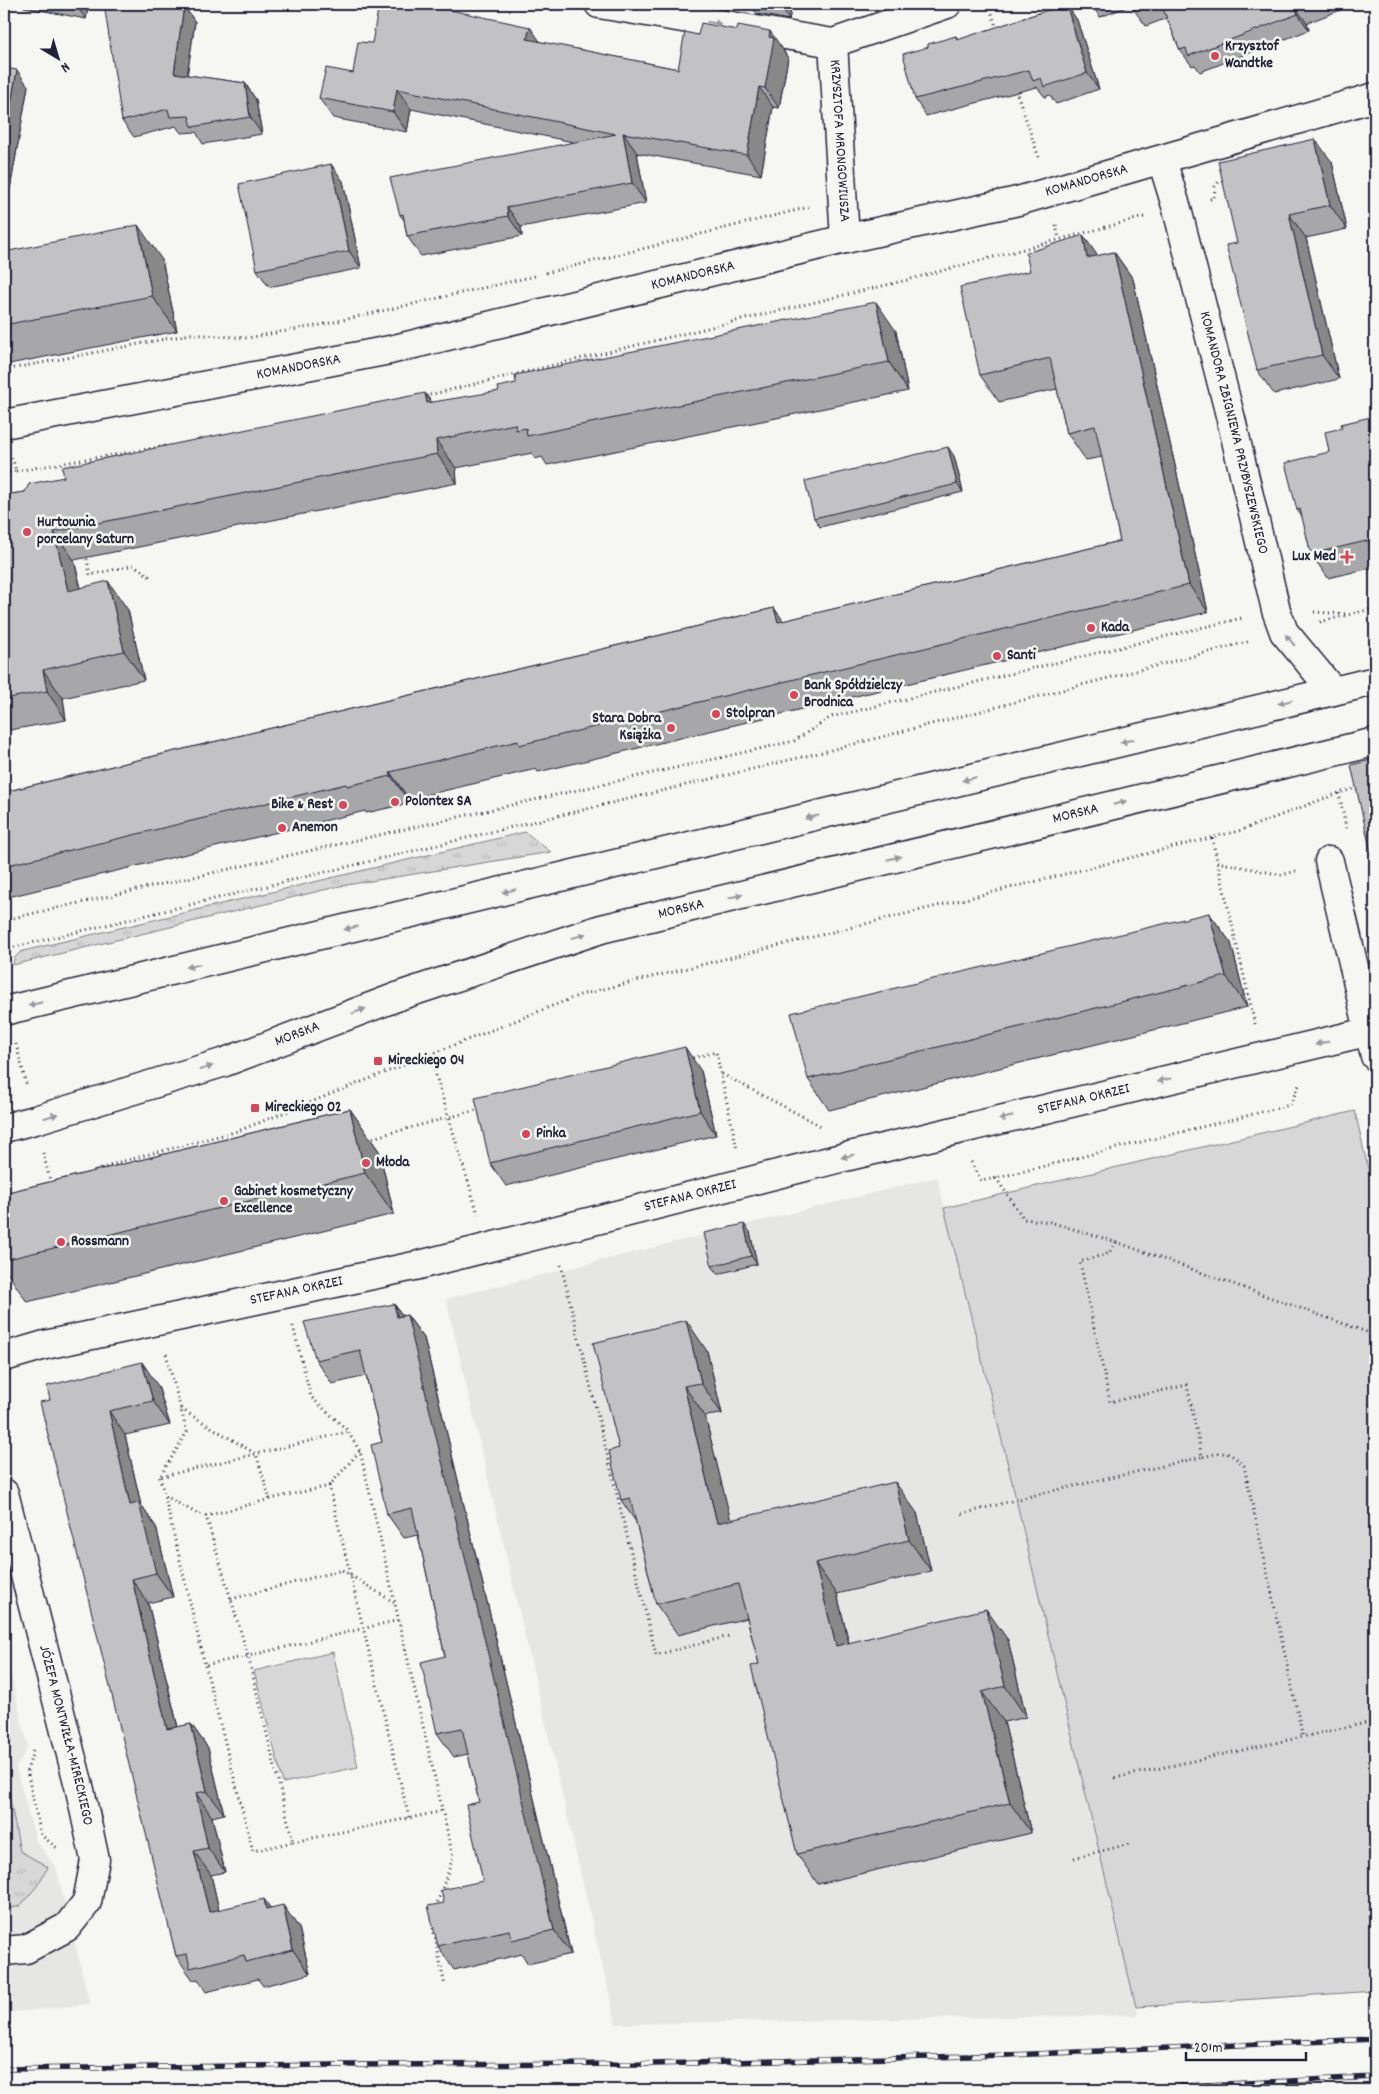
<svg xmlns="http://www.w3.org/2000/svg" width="1379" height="2094" font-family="Dekko,sans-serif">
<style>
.built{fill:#e6e6e4}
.grass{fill:url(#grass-tufts);stroke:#7c7c89}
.park{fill:#d7d7d7;stroke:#7c7c89}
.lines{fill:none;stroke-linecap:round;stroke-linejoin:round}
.minor-casing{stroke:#22223b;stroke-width:31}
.major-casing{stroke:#22223b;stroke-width:31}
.path{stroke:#22223b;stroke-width:3;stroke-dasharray:1 4;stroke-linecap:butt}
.minor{stroke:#f6f6f2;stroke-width:28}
.major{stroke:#f6f6f2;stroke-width:28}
.rail-casing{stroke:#22223b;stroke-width:5.5}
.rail{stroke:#f6f6f2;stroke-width:4;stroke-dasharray:11;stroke-linecap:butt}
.wall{fill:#a7a7a9;stroke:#22223b}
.shaded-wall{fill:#888889;stroke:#22223b}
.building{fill:#c2c2c4;stroke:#22223b}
.oneway{fill:#9797a0}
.poi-dot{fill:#d1495b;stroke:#f6f6f2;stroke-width:2}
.labels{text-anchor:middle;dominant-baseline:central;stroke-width:5;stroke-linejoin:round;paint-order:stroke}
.poi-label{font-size:15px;font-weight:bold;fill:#22223b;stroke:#f6f6f2;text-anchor:start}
.street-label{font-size:15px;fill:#22223b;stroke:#f6f6f2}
</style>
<defs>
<pattern id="grass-tufts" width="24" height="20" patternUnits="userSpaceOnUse" patternTransform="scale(1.25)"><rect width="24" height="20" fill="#d7d7d7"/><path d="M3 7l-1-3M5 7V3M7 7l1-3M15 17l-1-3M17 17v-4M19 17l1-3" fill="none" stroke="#b8b8b9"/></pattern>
</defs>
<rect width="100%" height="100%" fill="#f6f6f2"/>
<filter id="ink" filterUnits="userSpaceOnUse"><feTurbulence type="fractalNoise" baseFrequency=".02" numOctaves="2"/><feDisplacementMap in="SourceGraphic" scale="10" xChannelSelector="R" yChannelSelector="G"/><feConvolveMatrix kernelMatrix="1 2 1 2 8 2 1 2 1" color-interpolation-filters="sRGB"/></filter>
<g filter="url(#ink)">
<g class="built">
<polygon points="937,1177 1006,1457 1138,2015 616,2024 446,1299"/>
<polygon points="4,1646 28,1747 16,1768 36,1841 56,1867 90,2004 4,2013"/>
</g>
<g class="grass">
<path d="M525,832l26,20 -211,34 -327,79c0,-7 4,-11 10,-14z"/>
<polygon points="4,1768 20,1851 48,1867 37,1886 20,1906 4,1910"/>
</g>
<g class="park">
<polygon points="1355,1111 1375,1200 1375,1991 1136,2007 1006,1457 944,1208"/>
<polygon points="333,1652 358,1767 283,1783 254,1671"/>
</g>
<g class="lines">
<defs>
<g id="minor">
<polyline points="599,4 833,43 947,4"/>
<path id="s1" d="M833,43l12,196"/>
<path id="s2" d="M1162,160l15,49 54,210 45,191 8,22 49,59"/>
<path id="s3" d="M4,424l386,-74 455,-111 173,-38 357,-104"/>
<polyline points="1329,861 1375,1056"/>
<path id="s4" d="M4,1357l41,-12 374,-80 418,-106 538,-129"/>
<path id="s5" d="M4,1493l76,297 15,70 -8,42 -20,25 -41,22 -22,2"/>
</g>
<g id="major">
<polyline points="4,1011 1375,681"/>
<path id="s6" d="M4,1128l31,-8 190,-58 177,-67 199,-66 774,-187"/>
</g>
</defs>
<use href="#minor" class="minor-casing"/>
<use href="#major" class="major-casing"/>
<g class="path">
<polyline points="989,4 997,30"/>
<polyline points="1016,90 1039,158"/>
<polyline points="1210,199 1214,198 1215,187 1220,180"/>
<polyline points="1056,225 1059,239"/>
<polyline points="546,273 809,207"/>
<polyline points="4,370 191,334 247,338 321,325 535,276"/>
<polyline points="425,396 907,280 1144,217"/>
<polyline points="16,471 166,446"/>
<polyline points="4,473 16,471 12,457"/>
<polyline points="86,554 90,575 134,565 153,579"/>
<polyline points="1314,612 1346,614"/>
<polyline points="1320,622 1375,608"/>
<polyline points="1339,793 1347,832"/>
<polyline points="1212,838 1255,1024"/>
<polyline points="1217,862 1282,875 1296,871"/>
<polyline points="4,920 794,741 831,717 1242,618"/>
<polyline points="4,948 15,947 835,749 1251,641"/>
<polyline points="16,1044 27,1087"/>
<polyline points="430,1056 478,1214"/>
<polyline points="688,1059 716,1052 737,1149"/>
<polyline points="722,1074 823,1127"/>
<polyline points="368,1139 480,1109"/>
<polyline points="43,1153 51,1184"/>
<polyline points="971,1162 981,1181 996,1178 1290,1105 1300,1083"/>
<polyline points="96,1171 120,1162 238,1131 580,995 1242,830 1339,793 1360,787"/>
<polyline points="996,1178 1024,1219 1050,1222 1116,1242 1375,1335"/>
<path d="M1116,1242l-7,11 -29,9 30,140 77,-17 15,72c21,-5 26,-8 42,9l59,272"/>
<polyline points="561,1265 656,1655 729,1636"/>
<polyline points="293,1326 311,1397 346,1429 360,1451 453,1857 436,1907"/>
<polyline points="166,1354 187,1432 160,1477 347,1432"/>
<polyline points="181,1409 256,1454 270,1499 206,1516 248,1656 399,1620"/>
<polyline points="160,1477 205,1665 248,1656 293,1842 253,1851 205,1665"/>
<polyline points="329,1486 360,1451"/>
<polyline points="165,1496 198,1514 206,1516"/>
<polyline points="270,1499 329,1486 409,1818"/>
<polyline points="962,1514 1035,1495 1202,1457"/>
<polyline points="231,1599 342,1570 395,1603"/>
<polyline points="33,1751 27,1771 41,1835 57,1848"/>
<polyline points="1115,1778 1375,1721"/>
<polyline points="293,1842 443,1811"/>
<polyline points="1074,1858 1129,1844"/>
<polyline points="432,1923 445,1986"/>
</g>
<use href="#minor" class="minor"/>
<use href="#major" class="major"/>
<defs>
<g id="rail">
<polyline points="4,2069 332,2065 653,2064 1009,2055 1375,2039"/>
<polyline points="1101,2090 1375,2077"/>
</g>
</defs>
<use href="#rail" class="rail-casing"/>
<use href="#rail" class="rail"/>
</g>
<g class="wall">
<polygon points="22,4 89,4 86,19 24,7"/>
<polygon points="749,4 792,4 789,20 757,14"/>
<polygon points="1066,4 1077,20 1099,89 1056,104 1050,95 1045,97 1037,87 926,116 915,99 928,47 956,36 959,40"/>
<polygon points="1091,4 1356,4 1307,23 1309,30 1200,72 1195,65 1192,66 1180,50 1167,18 1146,26 1134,10 1132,5 1100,17"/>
<polygon points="184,6 195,22 187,75 245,83 256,100 262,134 203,144 196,132 181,133 176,126 134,137 122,121"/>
<polygon points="540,42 678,69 784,51 784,52 788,58 779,108 773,107 761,175 637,153 646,203 521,227 522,236 421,256 407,236 404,220 400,215 573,142 411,109 407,132 333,118 319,98 353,73 372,43"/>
<polygon points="4,68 28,86 10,189 4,188"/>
<polygon points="1332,162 1347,229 1306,238 1339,379 1274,394 1257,370 1237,243"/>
<polygon points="343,181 361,268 269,287 257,270"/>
<polygon points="1083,235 1097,256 1114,252 1133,279 1208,612 538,772 536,769 409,799 410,803 366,813 365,811 4,898 4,792 774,608 783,621 1120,541 1102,457 1086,460 1067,433 1057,389 999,402 980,375 1030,271"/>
<polygon points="4,252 162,260 177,331 4,365"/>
<polygon points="896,331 908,391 547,465 542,457 535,459 532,453 456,468 457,483 74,560 81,588 128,610 144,680 63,698 66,720 10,730 4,720 4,495 25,492 432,403"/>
<polygon points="1375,416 1375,567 1328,578 1311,554 1303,518 1297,510 1342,428"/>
<polygon points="954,456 963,492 820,527 814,518"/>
<polygon points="1209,913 1231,943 1247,1007 829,1110 808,1079"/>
<polygon points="701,1071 716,1135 506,1186 490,1163"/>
<polygon points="350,1109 379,1151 394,1214 27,1302 4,1268 4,1193"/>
<polygon points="750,1232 757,1264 718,1274 712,1266"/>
<polygon points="394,1304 403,1316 407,1315 424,1338 571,1954 528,1964 522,1954 454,1970 438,1946 444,1903 483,1881 479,1802 468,1754 454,1757 437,1733 445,1656 418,1535 404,1538 387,1514 382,1442 366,1376 332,1384 316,1360"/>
<polygon points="707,1351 722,1414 705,1416 730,1520 917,1513 931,1571 837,1594 849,1643 1008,1640 1026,1717 1004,1722 1031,1833 818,1884 797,1854 759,1664 747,1618 678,1635 656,1604 636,1522 621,1500 619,1448"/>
<polygon points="158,1386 170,1425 125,1435 141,1505 156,1527 173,1597 148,1603 178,1727 191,1724 208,1748 224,1814 212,1817 225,1872 211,1875 219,1910 270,1908 299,1928 310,1974 263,1986 258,1979 206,1992 198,1979 193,1980 176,1956 50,1400"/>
</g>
<g class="shaded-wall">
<polygon points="75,4 89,4 86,19"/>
<polygon points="781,4 792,4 789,20 781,7"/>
<polygon points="1066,4 1077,20 1099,89 1087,73"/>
<polygon points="184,6 195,22 185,90 174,73"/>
<polygon points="1295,7 1307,23 1309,30 1298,14"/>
<polygon points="530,27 544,47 527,39"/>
<polygon points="770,31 784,51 784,52 788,58 779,108 765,88 769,37"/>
<polygon points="17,70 28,86 10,189 4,180 4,142"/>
<polygon points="245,83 256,100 262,134 250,117"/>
<polygon points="759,87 773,107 761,175 747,155"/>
<polygon points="397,89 411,109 407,132 393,112"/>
<polygon points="623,133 637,153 646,203 632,183"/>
<polygon points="1315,139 1332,162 1347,229 1330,205"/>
<polygon points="331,164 343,181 361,268 349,251"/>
<polygon points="507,207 521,227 522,236 508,216"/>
<polygon points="1289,214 1306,238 1339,379 1322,355"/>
<polygon points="138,225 162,260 177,331 152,296"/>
<polygon points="1083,235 1102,262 1087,258"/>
<polygon points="1114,252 1133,279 1208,612 1189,585"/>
<polygon points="876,302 896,331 908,391 889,362"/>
<polygon points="425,393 445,421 427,403"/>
<polygon points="436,440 456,468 457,483 437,454"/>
<polygon points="948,447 954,456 963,492 957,484"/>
<polygon points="54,532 74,560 88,619 68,591"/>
<polygon points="108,581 128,610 144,680 124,651"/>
<polygon points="774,608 794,635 778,622"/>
<polygon points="43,670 63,698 66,720 47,691"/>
<polygon points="390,772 409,799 410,803 391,776"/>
<polygon points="1209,913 1231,943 1247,1007 1226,976"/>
<polygon points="685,1047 701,1071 716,1135 700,1111"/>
<polygon points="350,1109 379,1151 394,1214 365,1173"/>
<polygon points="744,1224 750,1232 757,1264 751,1256"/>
<polygon points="394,1304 410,1326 407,1315 424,1338 571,1954 554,1930"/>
<polygon points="686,1320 707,1351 722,1414 701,1383"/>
<polygon points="142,1362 158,1386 170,1425 153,1401"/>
<polygon points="684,1386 705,1416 739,1553 717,1523"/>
<polygon points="109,1411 125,1435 141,1505 156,1527 173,1597 156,1573 130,1505"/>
<polygon points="895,1482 917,1513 931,1571 909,1540"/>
<polygon points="815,1563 837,1594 857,1676 836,1646"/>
<polygon points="132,1579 148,1603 184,1753 167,1729"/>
<polygon points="986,1609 1008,1640 1026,1717 1005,1686"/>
<polygon points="982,1692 1004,1722 1031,1833 1010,1803"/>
<polygon points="191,1724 208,1748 224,1814 207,1791"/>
<polygon points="196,1793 212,1817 225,1872 208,1848"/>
<polygon points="194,1851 211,1875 225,1936 209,1912"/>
<polygon points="264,1899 281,1923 266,1909"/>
<polygon points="283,1905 299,1928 310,1974 293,1950"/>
</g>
<g class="building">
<polygon points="104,4 170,4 184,6 174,73 245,83 250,117 192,127 189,116 170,117 168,109 122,121"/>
<polygon points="391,4 422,4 530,27 527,39 678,69 685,32 698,35 701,23 737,30 738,25 770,31 769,37 774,38 765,88 759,87 747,155 623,133 632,183 507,207 508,216 407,236 403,214 400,215 390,178 616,134 397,89 393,112 319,98 326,68 353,73 358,42 372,43 378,10 389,12"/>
<polygon points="760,4 781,4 781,7"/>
<polygon points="1066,4 1087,73 1044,87 1041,78 1033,81 1029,70 915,99 903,54 928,47 928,44 956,36 957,40"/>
<polygon points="1132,4 1151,4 1134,10"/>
<polygon points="1161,4 1303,4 1295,7 1298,14 1188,56 1186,48 1180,50"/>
<polygon points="4,68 17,70 4,142"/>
<polygon points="1315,139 1330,205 1289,214 1322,355 1257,370 1226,245 1237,243 1218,161"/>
<polygon points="331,164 349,251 257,270 239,184"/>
<polygon points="138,225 152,296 4,325 4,252"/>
<polygon points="1083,235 1087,258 1114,252 1189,585 519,745 518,741 390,772 391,776 347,786 346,784 4,866 4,792 774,608 778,622 1120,541 1095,426 1067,433 1050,358 980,375 960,287 1030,271 1026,253"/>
<polygon points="876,302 889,362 527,436 526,428 516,430 515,424 436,440 437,454 54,532 68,591 108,581 124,651 43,670 47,691 4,699 4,495 25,492 29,484 64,477 62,467 425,393 427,403 499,391 498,387 516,383 515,375"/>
<polygon points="1375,416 1375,539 1311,554 1300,509 1297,510 1285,463 1329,452 1325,432 1342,428 1341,424"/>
<polygon points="948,447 957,484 814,518 805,481"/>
<polygon points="1375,759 1375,870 1351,765"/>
<polygon points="1209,913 1226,976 808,1079 791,1013"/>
<polygon points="685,1047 700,1111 490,1163 475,1098"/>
<polygon points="350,1109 365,1173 4,1260 4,1193"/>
<polygon points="744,1224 751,1256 712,1266 704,1233"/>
<polygon points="394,1304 397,1317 407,1315 554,1930 512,1940 509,1930 438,1946 428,1906 444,1903 441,1890 483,1881 466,1805 479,1802 462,1728 437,1733 421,1662 445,1656 412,1508 387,1514 371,1445 382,1442 360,1350 316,1360 304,1322"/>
<polygon points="686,1320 701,1383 684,1386 717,1523 895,1482 909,1540 815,1563 836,1646 986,1609 1005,1686 982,1692 1010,1803 797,1854 751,1666 759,1664 738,1584 656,1604 630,1498 621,1500 609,1451 619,1448 593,1343"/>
<polygon points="142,1362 153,1401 109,1411 130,1505 139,1503 156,1573 132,1579 167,1729 191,1724 207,1791 196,1793 208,1848 194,1851 209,1912 264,1899 266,1909 283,1905 293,1950 246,1962 244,1955 190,1968 187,1954 176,1956 40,1402 50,1400 47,1386"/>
</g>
<defs><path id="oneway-solid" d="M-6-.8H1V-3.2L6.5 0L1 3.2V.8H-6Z" transform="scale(1.25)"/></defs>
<g class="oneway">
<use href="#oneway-solid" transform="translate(714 23) rotate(9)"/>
<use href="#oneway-solid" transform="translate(1290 640) rotate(-130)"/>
<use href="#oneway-solid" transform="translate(1285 702) rotate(166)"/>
<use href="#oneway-solid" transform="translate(1127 741) rotate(166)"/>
<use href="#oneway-solid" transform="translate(969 779) rotate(166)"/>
<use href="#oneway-solid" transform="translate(1120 803) rotate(-14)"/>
<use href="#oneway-solid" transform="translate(812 817) rotate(166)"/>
<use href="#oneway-solid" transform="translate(894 858) rotate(-14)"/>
<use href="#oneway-solid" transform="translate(509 891) rotate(167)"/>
<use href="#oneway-solid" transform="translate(736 896) rotate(-14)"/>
<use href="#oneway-solid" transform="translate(351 928) rotate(167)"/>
<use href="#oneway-solid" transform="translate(579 936) rotate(-18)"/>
<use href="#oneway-solid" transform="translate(193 966) rotate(167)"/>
<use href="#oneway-solid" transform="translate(35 1004) rotate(167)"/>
<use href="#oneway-solid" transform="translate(359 1011) rotate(-21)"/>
<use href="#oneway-solid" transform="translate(1322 1043) rotate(166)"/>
<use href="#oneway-solid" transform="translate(206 1068) rotate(-17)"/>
<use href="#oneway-solid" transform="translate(1164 1080) rotate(167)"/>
<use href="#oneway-solid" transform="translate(51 1116) rotate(-17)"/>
<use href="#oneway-solid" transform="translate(1006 1118) rotate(167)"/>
<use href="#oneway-solid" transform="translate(848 1156) rotate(166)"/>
</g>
</g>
<g class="poi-dot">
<circle cx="1215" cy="56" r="5"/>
<circle cx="27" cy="532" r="5"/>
<path d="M1344.5 549.5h5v5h5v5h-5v5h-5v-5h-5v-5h5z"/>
<circle cx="1091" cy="628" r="5"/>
<circle cx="997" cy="656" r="5"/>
<circle cx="794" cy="695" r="5"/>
<circle cx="716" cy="714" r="5"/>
<circle cx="671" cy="728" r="5"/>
<circle cx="395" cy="802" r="5"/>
<circle cx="343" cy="805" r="5"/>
<circle cx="282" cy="828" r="5"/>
<rect x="373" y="1056" width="10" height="10" rx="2.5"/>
<rect x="250" y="1103" width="10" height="10" rx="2.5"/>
<circle cx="526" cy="1134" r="5"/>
<circle cx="366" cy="1163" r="5"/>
<circle cx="224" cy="1201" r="5"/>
<circle cx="61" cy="1242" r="5"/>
</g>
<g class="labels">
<g class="poi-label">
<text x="1225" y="47">Krzysztof<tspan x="1225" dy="17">Wandtke</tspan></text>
<text x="37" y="523">Hurtownia<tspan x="37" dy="17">porcelany Saturn</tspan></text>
<text x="1336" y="557" text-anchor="end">Lux Med</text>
<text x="1101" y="628">Kada</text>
<text x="1007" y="656">Santi</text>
<text x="804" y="686">Bank Spółdzielczy<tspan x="804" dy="17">Brodnica</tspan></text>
<text x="726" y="714">Stolpran</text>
<text x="661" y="719" text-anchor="end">Stara Dobra<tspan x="661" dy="17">Książka</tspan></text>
<text x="405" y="802">Polontex SA</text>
<text x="333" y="805" text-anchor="end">Bike &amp; Rest</text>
<text x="292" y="828">Anemon</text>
<text x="388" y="1061">Mireckiego 04</text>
<text x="265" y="1108">Mireckiego 02</text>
<text x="536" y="1134">Pinka</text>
<text x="376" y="1163">Młoda</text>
<text x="234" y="1192">Gabinet kosmetyczny<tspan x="234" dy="17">Excellence</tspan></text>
<text x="71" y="1242">Rossmann</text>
</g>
<g class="street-label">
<text stroke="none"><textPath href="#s1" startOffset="98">KRZYSZTOFA MRONGOWIUSZA</textPath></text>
<text stroke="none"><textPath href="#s3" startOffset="1110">KOMANDORSKA</textPath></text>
<text stroke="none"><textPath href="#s3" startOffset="705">KOMANDORSKA</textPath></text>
<text stroke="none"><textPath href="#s3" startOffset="300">KOMANDORSKA</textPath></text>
<text stroke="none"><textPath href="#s2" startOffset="282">KOMANDORA ZBIGNIEWA PRZYBYSZEWSKIEGO</textPath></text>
<text stroke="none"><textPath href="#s6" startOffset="1118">MORSKA</textPath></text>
<text stroke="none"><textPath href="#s6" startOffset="712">MORSKA</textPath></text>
<text stroke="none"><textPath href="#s6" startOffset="308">MORSKA</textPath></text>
<text stroke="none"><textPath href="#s4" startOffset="1110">STEFANA OKRZEI</textPath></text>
<text stroke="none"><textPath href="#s4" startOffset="705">STEFANA OKRZEI</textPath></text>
<text stroke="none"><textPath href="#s4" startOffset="300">STEFANA OKRZEI</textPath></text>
<text stroke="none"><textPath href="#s5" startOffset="250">JÓZEFA MONTWIŁŁA-MIRECKIEGO</textPath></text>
</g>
</g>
<rect width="1379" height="2094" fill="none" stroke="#f6f6f2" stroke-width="20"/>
<rect x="10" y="10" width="1359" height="2074" fill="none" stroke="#22223b" stroke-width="2" filter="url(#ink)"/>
<g transform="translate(58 58) rotate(142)" stroke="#f6f6f2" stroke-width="4" paint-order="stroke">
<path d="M0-4L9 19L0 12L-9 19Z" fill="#22223b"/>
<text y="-8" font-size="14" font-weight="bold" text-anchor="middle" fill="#22223b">N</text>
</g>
<path d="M1186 2052v8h120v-8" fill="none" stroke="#22223b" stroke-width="2.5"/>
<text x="1194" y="2052" font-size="15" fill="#22223b" stroke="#f6f6f2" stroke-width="4" paint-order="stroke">20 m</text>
</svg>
